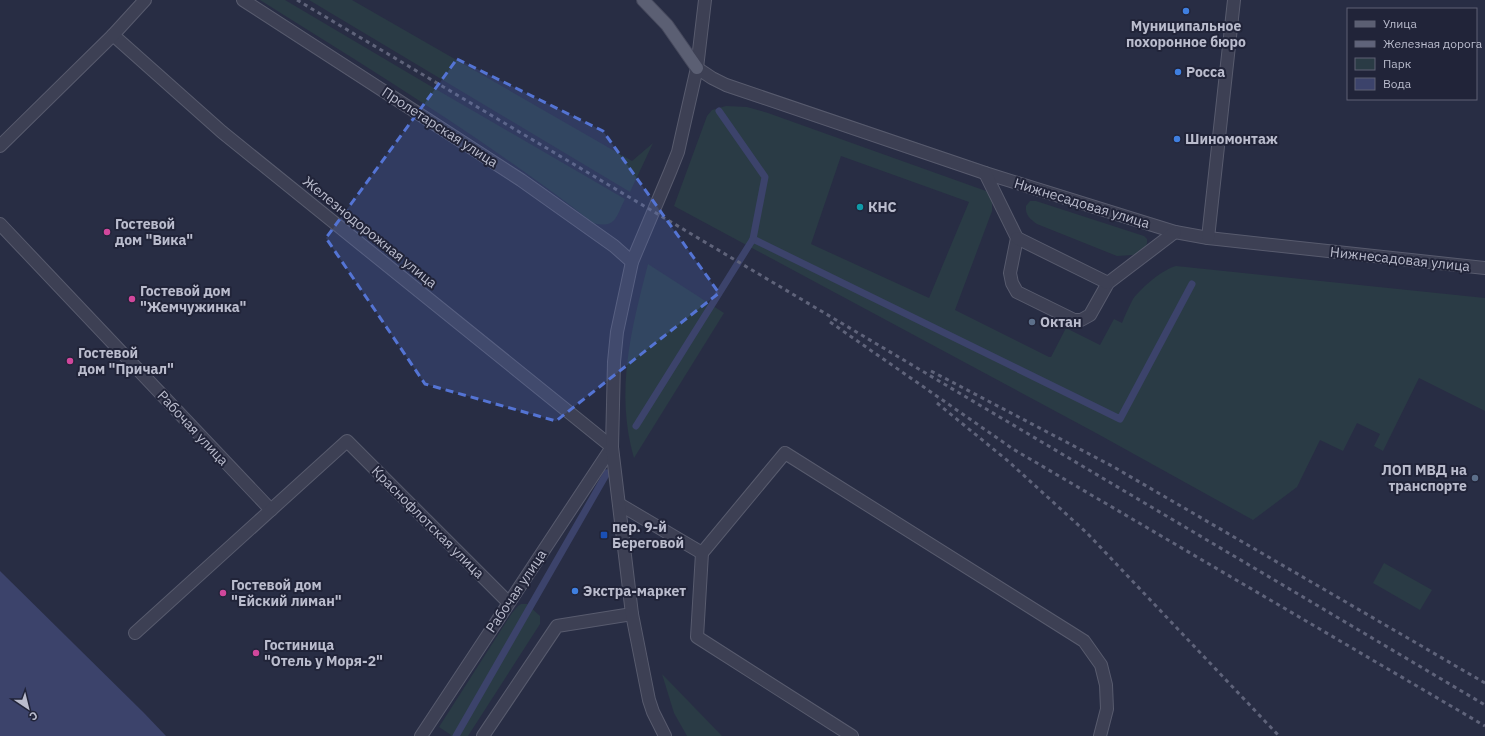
<svg xmlns="http://www.w3.org/2000/svg" width="1485" height="736" font-family="'IBM Plex Sans',sans-serif">
<style>
.green{fill:#2a3b45;fill-rule:evenodd}
.water{fill:#3c436b}
.lines{fill:none;stroke-linecap:round;stroke-linejoin:round}
.stream{stroke:#3c436b;stroke-width:7}
.minor-casing{stroke:#585b6e;stroke-width:14}
.major-casing{stroke:#46495d;stroke-width:14}
.minor{stroke:#3d4054;stroke-width:12}
.major{stroke:#5b5f73;stroke-width:12}
.rail{stroke:#5f637a;stroke-width:3;stroke-dasharray:4 4;stroke-linecap:butt}
.marked{fill:#5474d4;fill-opacity:0.2;stroke:#5474d4;stroke-width:3;stroke-dasharray:8 5;stroke-linejoin:round}
.shop-dot{fill:#3f7fe0;stroke:#212439;stroke-width:1.5}
.culture-dot{fill:#0f9aa8;stroke:#212439;stroke-width:1.5}
.hotel-dot{fill:#d1479c;stroke:#212439;stroke-width:1.5}
.service-dot{fill:#5c6f8a;stroke:#212439;stroke-width:1.5}
.transit-dot{fill:#1a4fb4;stroke:#212439;stroke-width:1.5}
.labels{text-anchor:middle;dominant-baseline:central;stroke-width:4;stroke-linejoin:round;paint-order:stroke}
.poi-label{font-size:14px;font-weight:bold;fill:#babccd;stroke:#212439;text-anchor:start}
.street-label{font-size:14px;fill:#babccd;stroke:#212439}
</style>
<rect width="100%" height="100%" fill="#282d44"/>
<g class="green">
<path d="M260,0h25l142,84 198,115c-9,18 -9,30 -32,24 -105,-82 -220,-152 -333,-223z"/>
<polygon points="309,0 352,0 632,161 653,143 630,192"/>
<path d="M726,106l21,1 21,6 218,78 6,9v11l-37,99 94,47h2l15,-29 34,17 14,-26 8,4c3,-8 7,-16 11,-24 8,-11 30,-30 43,-33l309,32v113l-66,-33 -36,73 -9,-5 6,-12 -23,-11 -14,28 -23,-11 -23,47 -44,33 -157,-87 -422,-227 33,-90 5,-6zM841,156l128,46 -40,96 -118,-54z"/>
<path d="M1030,201h6l108,35 3,3v4l-2,5 -12,7 -16,1 -80,-32c-7,-5 -12,-9 -11,-18z"/>
<path d="M648,264l76,49 -90,145c-19,-67 -3,-128 14,-194z"/>
<polygon points="1384,563 1432,590 1420,610 1373,583"/>
<polygon points="521,604 527,604 540,616 540,624 468,736 450,736 451,735 439,727 512,613 518,606"/>
<polygon points="662,674 722,736 687,736 674,713"/>
</g>
<polygon class="water" points="0,571 144,713 166,736 0,736"/>
<g class="lines">
<g class="stream">
<polyline points="753,239 1120,419 1192,284"/>
<polyline points="636,426 753,239 765,177 719,111"/>
<polyline points="456,736 607,473"/>
</g>
<defs>
<g id="minor">
<polyline points="243,0 521,180 614,246 632,262"/>
<polyline points="113,35 222,132 612,447 421,736"/>
<polyline points="697,68 712,78 726,85 985,173 1175,232 1208,238 1485,268"/>
<polyline points="0,146 113,35 145,0"/>
<polyline points="985,173 1017,238 1010,273 1012,283 1017,292 1074,320 1081,320 1090,315 1108,283 1175,232"/>
<polyline points="0,224 271,510"/>
<polyline points="1017,238 1108,283"/>
<polyline points="1208,238 1234,0"/>
<polyline points="619,504 702,553"/>
<polyline points="135,633 347,441 508,602"/>
<polyline points="483,736 557,626 632,614"/>
<polyline points="665,736 653,712 649,700 632,614 612,447 614,362 617,332 632,262 670,172 678,152 682,134 697,68 705,0"/>
<polyline points="852,736 697,637 702,553 785,453 1084,641 1101,665 1106,685 1107,709 1100,736"/>
</g>
<polyline id="major" points="643,0 667,25 697,68"/>
</defs>
<use href="#minor" class="minor-casing"/>
<use href="#major" class="major-casing"/>
<use href="#minor" class="minor"/>
<use href="#major" class="major"/>
<g class="rail">
<polyline points="297,0 1485,705"/>
<polyline points="830,322 1013,449 1485,726"/>
<polyline points="931,371 1112,466 1485,683"/>
<polyline points="937,403 1008,461 1087,533 1279,736"/>
</g>
</g>
<path class="marked" d="M457,59l146,72 116,162 -163,128 -131,-37 -99,-146z"/>
<g class="shop-dot">
<circle cx="1186" cy="11" r="4"/>
<circle cx="1178" cy="72" r="4"/>
<circle cx="1177" cy="139" r="4"/>
<circle cx="575" cy="591" r="4"/>
</g>
<circle class="culture-dot" cx="860" cy="207" r="4"/>
<g class="hotel-dot">
<circle cx="107" cy="232" r="4"/>
<circle cx="132" cy="299" r="4"/>
<circle cx="70" cy="361" r="4"/>
<circle cx="223" cy="593" r="4"/>
<circle cx="256" cy="653" r="4"/>
</g>
<g class="service-dot">
<circle cx="1032" cy="322" r="4"/>
<circle cx="1475" cy="478" r="4"/>
</g>
<rect class="transit-dot" x="600" y="531" width="8" height="8" rx="2"/>
<g class="labels">
<g class="poi-label">
<text x="1186" y="26" text-anchor="middle">Муниципальное<tspan x="1186" dy="16">похоронное бюро</tspan></text>
<text x="1186" y="72">Росса</text>
<text x="1185" y="139">Шиномонтаж</text>
<text x="868" y="207">КНС</text>
<text x="115" y="224">Гостевой<tspan x="115" dy="16">дом "Вика"</tspan></text>
<text x="140" y="291">Гостевой дом<tspan x="140" dy="16">"Жемчужинка"</tspan></text>
<text x="1040" y="322">Октан</text>
<text x="78" y="353">Гостевой<tspan x="78" dy="16">дом "Причал"</tspan></text>
<text x="1467" y="470" text-anchor="end">ЛОП МВД на<tspan x="1467" dy="16">транспорте</tspan></text>
<text x="612" y="527">пер. 9-й<tspan x="612" dy="16">Береговой</tspan></text>
<text x="231" y="585">Гостевой дом<tspan x="231" dy="16">"Ейский лиман"</tspan></text>
<text x="583" y="591">Экстра-маркет</text>
<text x="264" y="645">Гостиница<tspan x="264" dy="16">"Отель у Моря-2"</tspan></text>
</g>
<g class="street-label">
<text transform="translate(440 127) rotate(33)">Пролетарская улица</text>
<text transform="translate(1082 203) rotate(17)">Нижнесадовая улица</text>
<text transform="translate(370 232) rotate(39)">Железнодорожная улица</text>
<text transform="translate(1400 259) rotate(6)">Нижнесадовая улица</text>
<text transform="translate(193 428) rotate(47)">Рабочая улица</text>
<text transform="translate(428 522) rotate(45)">Краснофлотская улица</text>
<text transform="translate(516 591) rotate(-56)">Рабочая улица</text>
</g>
</g>
<rect x="1347" y="8" width="130" height="92" fill="#212439" stroke="#5e6174"/>
<rect x="1355" y="21" width="20" height="6" fill="#5b5f73" stroke="#5e6174"/>
<text x="1383" y="28" font-size="12" fill="#babccd">Улица</text>
<rect x="1355" y="41" width="20" height="6" fill="#5f637a" stroke="#5e6174"/>
<text x="1383" y="48" font-size="12" fill="#babccd">Железная дорога</text>
<rect x="1355" y="58" width="20" height="12" fill="#2a3b45" stroke="#5e6174"/>
<text x="1383" y="68" font-size="12" fill="#babccd">Парк</text>
<rect x="1355" y="78" width="20" height="12" fill="#3c436b" stroke="#5e6174"/>
<text x="1383" y="88" font-size="12" fill="#babccd">Вода</text>
<g transform="translate(28 708) rotate(145)" stroke="#212439" stroke-width="3" paint-order="stroke">
<path d="M0-3L7 15L0 10L-7 15Z" fill="#babccd"/>
<text y="-6" font-size="11" font-weight="bold" text-anchor="middle" fill="#babccd">С</text>
</g>
</svg>
